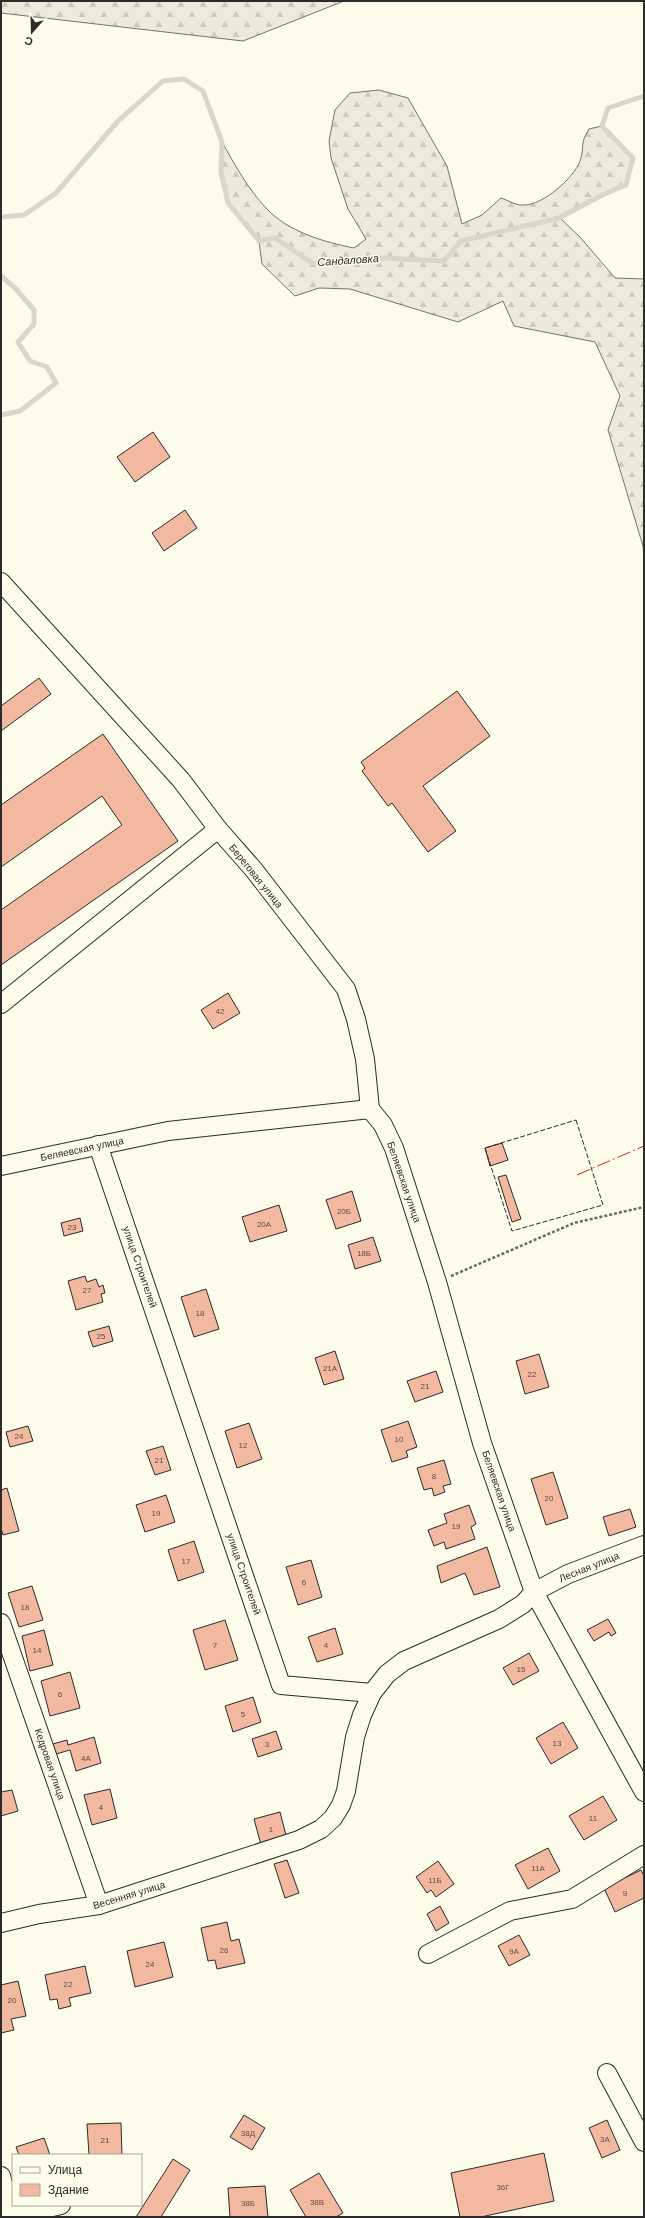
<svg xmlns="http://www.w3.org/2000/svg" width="645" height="2218" font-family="Arial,sans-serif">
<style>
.forest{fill:url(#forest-firs);stroke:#74746e}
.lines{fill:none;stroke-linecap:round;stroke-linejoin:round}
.stream{stroke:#d8d7c9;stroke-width:5}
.building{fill:#f2b8a0;stroke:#2b2b2b}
.minor-casing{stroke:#2b2b2b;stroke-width:20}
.path{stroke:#6a6964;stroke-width:2.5;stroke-dasharray:3 2;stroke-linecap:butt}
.minor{stroke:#fdfbea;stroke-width:18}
.fence{stroke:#2b2b2b;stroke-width:1;stroke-dasharray:5 2;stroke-linecap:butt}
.power{stroke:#c62828;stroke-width:1;stroke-dasharray:14 3 2 3;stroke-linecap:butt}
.labels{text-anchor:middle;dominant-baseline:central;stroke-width:3;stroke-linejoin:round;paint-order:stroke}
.number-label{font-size:8px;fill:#5d4e48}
.street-label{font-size:10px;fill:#2b2b2b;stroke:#fdfbea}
.water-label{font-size:11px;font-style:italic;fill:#2b2b2b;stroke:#fdfbea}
</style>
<defs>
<pattern id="forest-firs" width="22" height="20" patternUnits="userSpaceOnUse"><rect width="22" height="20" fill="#ecebdb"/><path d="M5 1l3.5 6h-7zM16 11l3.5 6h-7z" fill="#cbcabc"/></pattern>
</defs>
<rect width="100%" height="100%" fill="#fdfbea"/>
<g class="forest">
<polygon points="1,1 344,1 243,41 1,13"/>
<path d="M379,90l29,8 39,68 15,58 20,-9 19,-17c6,2 16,8 23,7 19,0 50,-27 56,-44 5,-14 -1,-16 9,-32l13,-3 31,32 -7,27 -66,33 20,19 35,41 29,1v280l-1,-13 -35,-116 12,-34 -25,-54 -81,-16 -11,-25 -45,21 -108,-33 -31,-1 -24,8 -33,-32 -3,-23 -31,-38 -7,-31 1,-30c13,23 26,47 44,66 22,24 58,34 88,40l12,-9 -18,-30 -17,-51 -2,-17 6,-31 15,-17z"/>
</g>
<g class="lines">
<g class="stream">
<polyline points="1,217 24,215 56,193 118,121 163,81 184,79 203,91 222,142 221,172 228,203 259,241 275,238 312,263 357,262 382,258 444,261 461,241 559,218 602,195 626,185 633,158 602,126 608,108 644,96"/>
<polyline points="1,276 16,289 34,310 34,324 18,342 30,361 47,367 56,383 20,411 1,415"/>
</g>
</g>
<g class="building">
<polygon points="153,432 170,457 135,482 117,457"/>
<polygon points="185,510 197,528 164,551 152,533"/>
<polygon points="39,678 51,694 1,731 1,706"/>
<polygon points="457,691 490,736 423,786 456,831 428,852 392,803 388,806 362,771 365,768 361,762"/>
<polygon points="103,734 178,841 1,965 1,910 122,825 102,796 1,867 1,805"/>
<polygon points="228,993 240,1013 213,1029 201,1010"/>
<polygon points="502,1143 508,1160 490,1166 485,1148"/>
<polygon points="506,1175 521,1219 512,1222 498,1177"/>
<polygon points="352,1191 361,1221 336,1229 326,1200"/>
<polygon points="279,1205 287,1231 250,1242 242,1217"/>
<polygon points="80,1218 83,1231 64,1236 61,1223"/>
<polygon points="373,1237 381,1261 355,1269 348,1245"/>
<polygon points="85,1276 87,1282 96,1279 99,1287 103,1285 105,1293 101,1294 103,1302 76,1310 68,1281"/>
<polygon points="206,1289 219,1329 194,1337 181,1297"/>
<polygon points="109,1326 113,1341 93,1347 88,1332"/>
<polygon points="335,1351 344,1379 324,1385 315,1358"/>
<polygon points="539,1354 549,1387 525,1394 516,1361"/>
<polygon points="436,1371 443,1392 415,1402 407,1381"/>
<polygon points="408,1421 417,1447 406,1451 408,1457 392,1462 381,1430"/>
<polygon points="249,1423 262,1459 237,1468 225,1431"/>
<polygon points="28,1426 33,1441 10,1447 6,1432"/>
<polygon points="163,1446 171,1470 155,1475 146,1451"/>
<polygon points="444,1460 451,1484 443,1486 445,1492 434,1496 432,1488 424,1490 417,1468"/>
<polygon points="553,1472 568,1518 546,1525 531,1479"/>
<polygon points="7,1488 19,1531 3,1535 1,1528 1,1490"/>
<polygon points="166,1495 175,1522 145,1532 136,1505"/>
<polygon points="469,1505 476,1524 471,1527 475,1539 446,1549 444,1542 434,1546 428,1530 447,1523 444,1514"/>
<polygon points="630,1509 636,1527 609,1536 603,1517"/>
<polygon points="194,1541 204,1572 178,1581 168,1550"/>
<polygon points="487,1547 500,1587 474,1595 465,1573 441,1583 437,1566"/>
<polygon points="311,1560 322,1597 298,1605 286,1567"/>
<polygon points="32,1586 43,1620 19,1627 8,1593"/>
<polygon points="608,1619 616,1633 611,1636 609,1632 594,1641 587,1630"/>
<polygon points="225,1620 238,1660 205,1670 193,1630"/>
<polygon points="335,1628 343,1654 317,1662 308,1637"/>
<polygon points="44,1630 53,1665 30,1671 22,1636"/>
<polygon points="529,1653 539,1671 513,1685 503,1668"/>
<polygon points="70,1672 80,1708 50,1716 41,1681"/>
<polygon points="253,1697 261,1722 233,1732 225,1706"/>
<polygon points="563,1722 578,1748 551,1764 536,1738"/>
<polygon points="276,1731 282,1749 258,1757 252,1739"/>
<polygon points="94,1737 101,1763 76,1771 70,1750 56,1754 53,1744 67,1740 68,1745"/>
<polygon points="110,1789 117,1818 92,1825 84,1795"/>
<polygon points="12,1790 18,1811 1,1816 1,1792"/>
<polygon points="603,1796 617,1820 584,1840 569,1816"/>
<polygon points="280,1812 287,1839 261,1845 254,1819"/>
<polygon points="548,1848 560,1871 528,1889 515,1865"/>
<polygon points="287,1860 299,1893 285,1898 274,1864"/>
<polygon points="438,1861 454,1884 436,1897 431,1890 427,1893 416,1877"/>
<polygon points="641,1870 644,1876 644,1898 615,1912 604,1888"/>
<polygon points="440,1906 449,1923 436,1931 427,1914"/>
<polygon points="227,1922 231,1941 239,1939 245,1963 217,1969 215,1960 208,1961 201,1928"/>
<polygon points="519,1935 530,1955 509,1966 498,1946"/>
<polygon points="164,1942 173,1977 135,1987 127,1951"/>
<polygon points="85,1966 91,1993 69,1998 71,2006 59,2009 57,1999 50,2000 45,1975"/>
<polygon points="18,1981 26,2016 11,2019 14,2030 1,2033 1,1985"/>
<polygon points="244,2115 265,2128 252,2150 230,2137"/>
<polygon points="607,2120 620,2150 602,2158 589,2128"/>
<polygon points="121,2123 122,2155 89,2155 87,2124"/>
<polygon points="44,2138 50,2155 19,2155 16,2147"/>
<polygon points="544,2153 554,2201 481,2217 460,2217 451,2173"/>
<polygon points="173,2159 190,2170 161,2217 136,2217"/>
<polygon points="319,2173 343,2213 336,2217 306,2217 290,2190"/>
<polygon points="265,2186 268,2217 230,2217 228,2188"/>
</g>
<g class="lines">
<defs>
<g id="minor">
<polyline points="1,582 181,780 218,829 254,870 346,989 356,1019 365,1059 370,1109"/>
<polyline points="1,1004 218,829"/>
<polyline points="98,1145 281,1685 372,1693"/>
<polyline points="1,1166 168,1131 370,1109 383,1125 394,1148 437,1282 482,1443 534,1592 644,1792"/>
<polyline points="1,1623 99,1905"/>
<polyline points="1,1923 39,1914 99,1905 299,1840 321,1829 333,1818 341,1805 346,1791 355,1737 362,1715 372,1693 387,1674 404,1661 499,1619 523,1604 534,1592 568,1574 644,1545"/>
<polyline points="428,1954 510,1911 572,1899 644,1855"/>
<polyline points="607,2073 644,2142"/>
<polyline points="1,2176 12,2217"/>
<polyline points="10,2217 61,2205"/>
</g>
</defs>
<use href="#minor" class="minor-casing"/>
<polyline class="path" points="451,1276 574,1223 644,1207"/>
<use href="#minor" class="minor"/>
<polygon class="fence" points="576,1120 603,1205 512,1231 485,1148"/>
<polyline class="power" points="577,1175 644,1146"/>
</g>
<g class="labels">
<g class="number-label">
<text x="220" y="1011">42</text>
<text x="344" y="1211">20Б</text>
<text x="264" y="1224">20А</text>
<text x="72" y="1227">23</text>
<text x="364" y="1253">18Б</text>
<text x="87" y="1290">27</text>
<text x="200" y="1313">18</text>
<text x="101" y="1336">25</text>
<text x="330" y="1368">21А</text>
<text x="532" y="1374">22</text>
<text x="425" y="1386">21</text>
<text x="19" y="1436">24</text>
<text x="399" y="1439">10</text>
<text x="243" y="1445">12</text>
<text x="159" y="1460">21</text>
<text x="434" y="1476">8</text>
<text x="549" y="1498">20</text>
<text x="156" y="1513">19</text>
<text x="456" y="1526">19</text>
<text x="186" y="1561">17</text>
<text x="304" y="1582">6</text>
<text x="25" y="1607">18</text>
<text x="215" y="1645">7</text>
<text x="326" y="1645">4</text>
<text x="37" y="1650">14</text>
<text x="521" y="1669">15</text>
<text x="60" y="1694">6</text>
<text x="243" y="1714">5</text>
<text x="557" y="1743">13</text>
<text x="267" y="1744">3</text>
<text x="86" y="1758">4А</text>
<text x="101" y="1807">4</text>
<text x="593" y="1818">11</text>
<text x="271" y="1829">1</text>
<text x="538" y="1868">11А</text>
<text x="435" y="1880">11Б</text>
<text x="625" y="1893">9</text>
<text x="224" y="1950">26</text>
<text x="514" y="1951">9А</text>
<text x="150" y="1964">24</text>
<text x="68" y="1984">22</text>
<text x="12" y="2000">20</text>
<text x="248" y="2133">38Д</text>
<text x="605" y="2139">3А</text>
<text x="105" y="2140">21</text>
<text x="503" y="2187">36Г</text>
<text x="317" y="2202">38В</text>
<text x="248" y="2203">38Б</text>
</g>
<g class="street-label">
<text transform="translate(256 876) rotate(51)">Береговая улица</text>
<text transform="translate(82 1149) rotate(-12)">Беляевская улица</text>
<text transform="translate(404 1182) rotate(71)">Беляевская улица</text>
<text transform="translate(140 1267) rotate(71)">улица Строителей</text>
<text transform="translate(499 1491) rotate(71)">Беляевская улица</text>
<text transform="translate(589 1567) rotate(-22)">Лесная улица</text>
<text transform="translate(244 1574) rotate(71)">улица Строителей</text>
<text transform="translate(50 1764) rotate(71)">Кедровая улица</text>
<text transform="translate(129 1895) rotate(-17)">Весенняя улица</text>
</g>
<g class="water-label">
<text transform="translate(348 260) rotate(-4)">Сандаловка</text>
</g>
</g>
<rect width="645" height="2218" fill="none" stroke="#2b2b2b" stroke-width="4"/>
<rect x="12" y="2154" width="130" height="52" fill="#fdfbea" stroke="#a9a89e"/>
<rect x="20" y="2167" width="20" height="6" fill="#fdfbea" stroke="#a9a89e"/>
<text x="48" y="2174" font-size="12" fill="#2b2b2b">Улица</text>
<rect x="20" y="2184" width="20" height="12" fill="#f2b8a0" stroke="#a9a89e"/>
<text x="48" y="2194" font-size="12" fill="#2b2b2b">Здание</text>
<g transform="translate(32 32) rotate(200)" stroke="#fdfbea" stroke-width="3" paint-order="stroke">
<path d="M0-3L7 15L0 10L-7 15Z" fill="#2b2b2b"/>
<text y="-6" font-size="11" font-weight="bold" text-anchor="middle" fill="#2b2b2b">С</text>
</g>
</svg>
